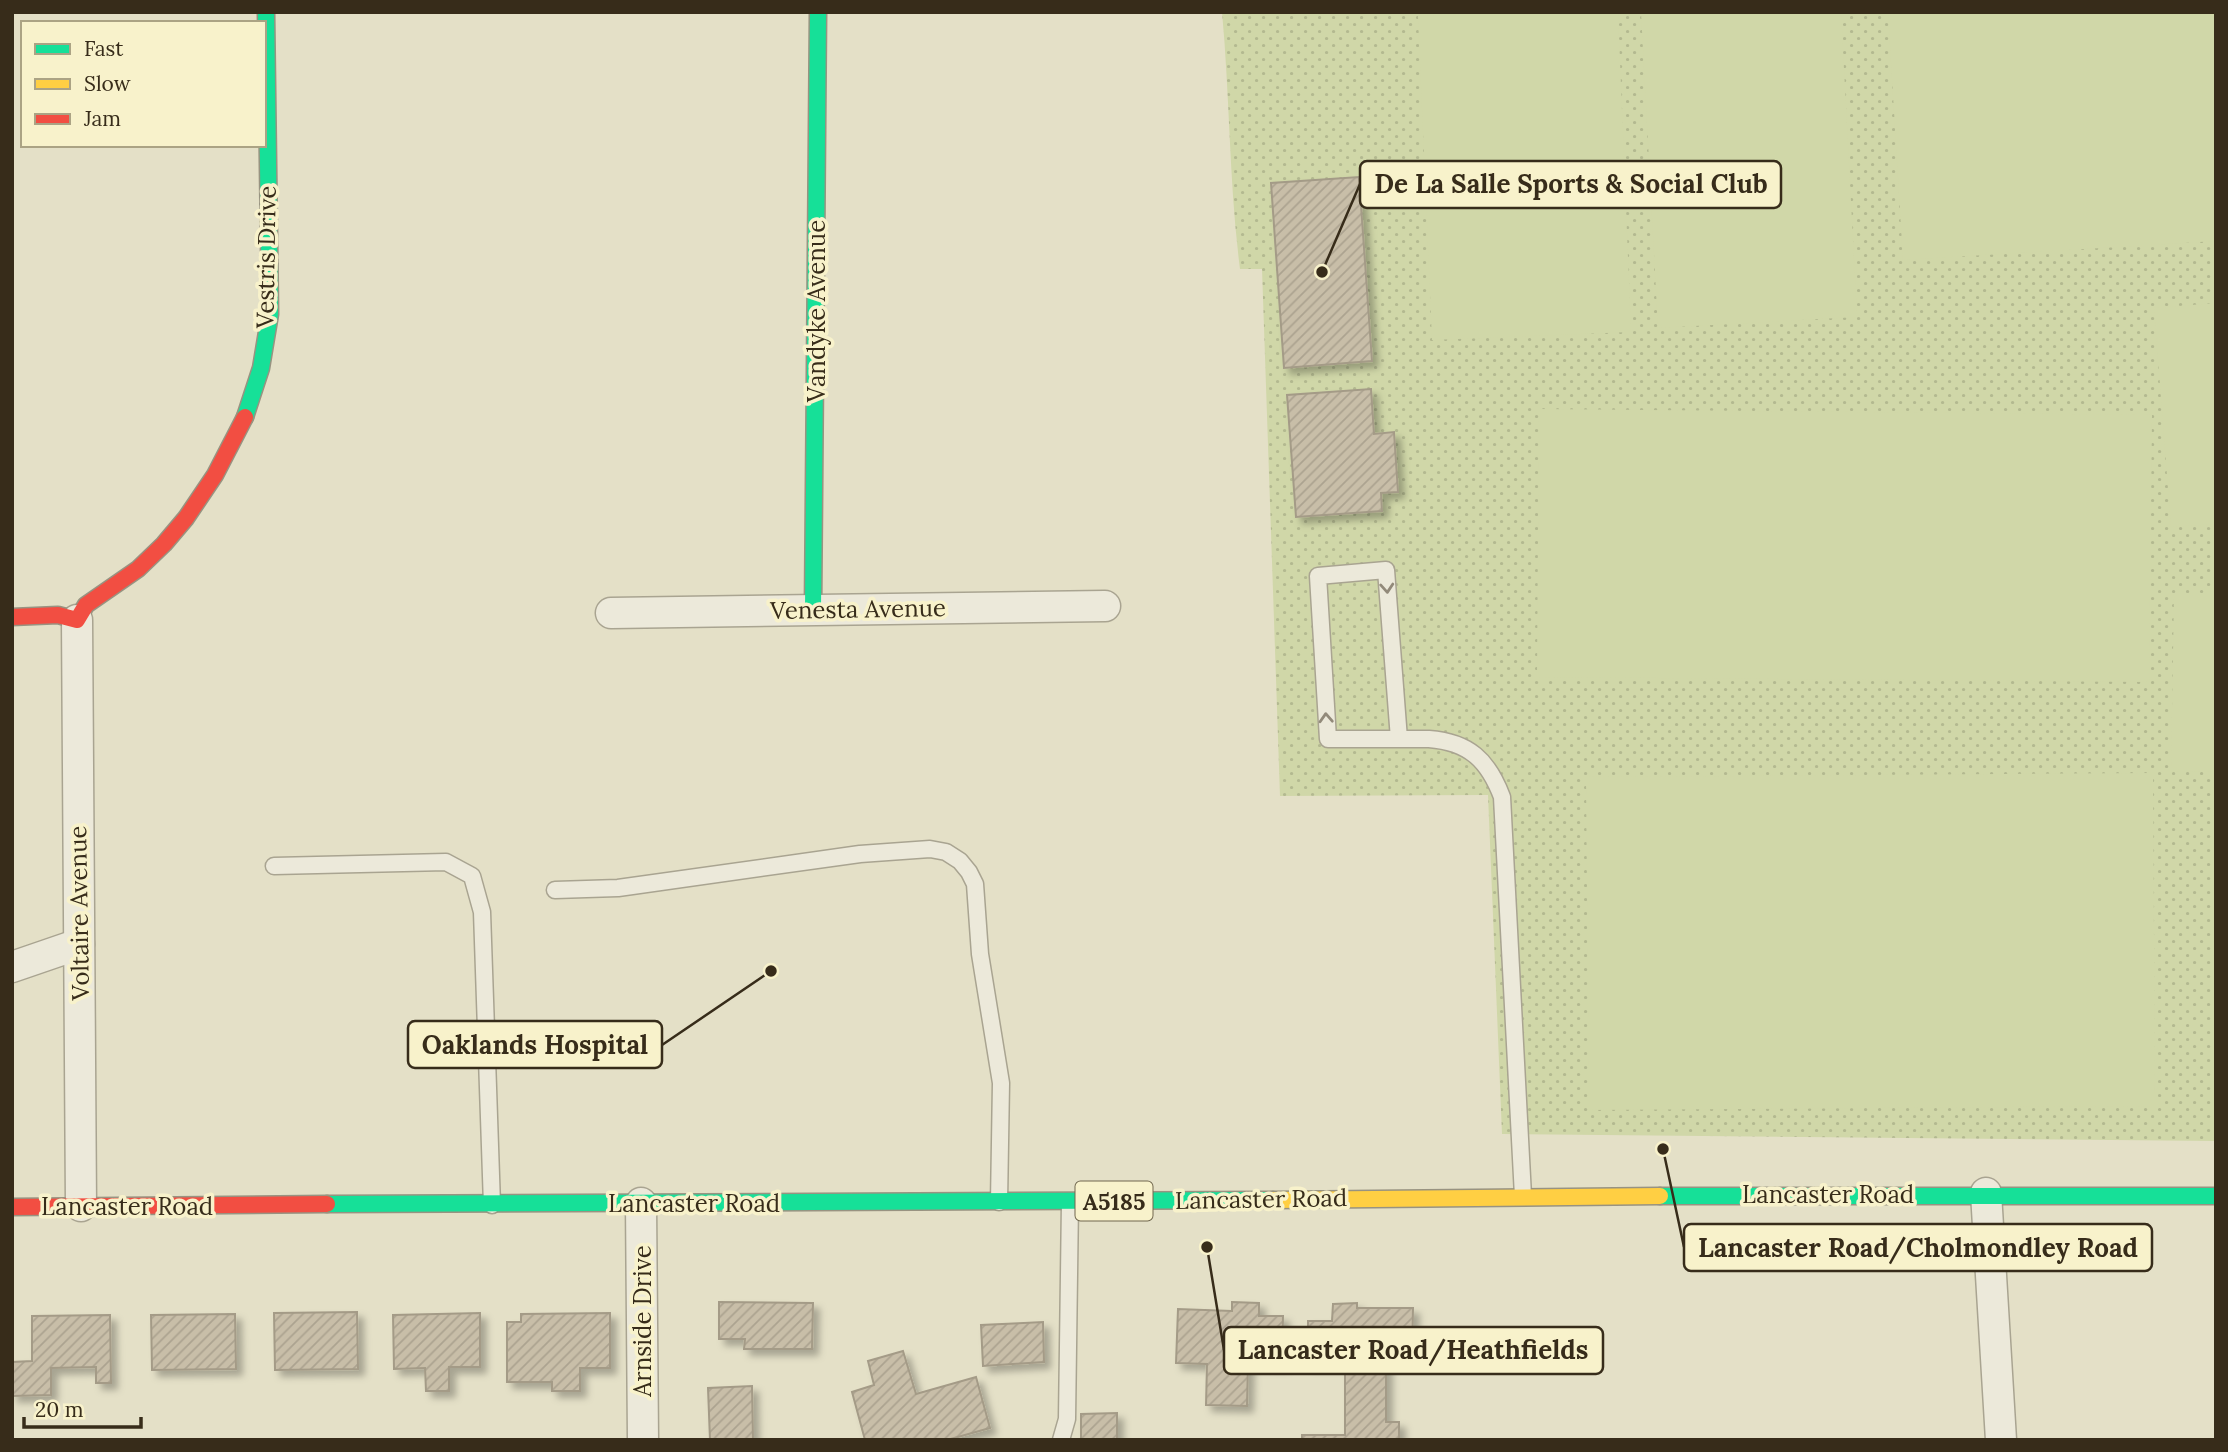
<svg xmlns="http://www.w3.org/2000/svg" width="2228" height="1452" font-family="Lora,serif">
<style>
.park{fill:url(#park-dots)}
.garden{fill:#d0d7a8}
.building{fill:url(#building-hatch);stroke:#a49b87;stroke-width:2;filter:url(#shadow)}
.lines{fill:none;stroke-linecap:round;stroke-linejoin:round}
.lane-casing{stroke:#a9a491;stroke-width:19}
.street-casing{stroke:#a9a491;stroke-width:33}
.fast-casing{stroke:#989381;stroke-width:19}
.slow-casing{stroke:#989381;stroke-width:19}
.jam-casing{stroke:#989381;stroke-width:19}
.lane{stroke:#ece9da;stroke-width:16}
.street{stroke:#ece9da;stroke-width:30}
.fast{stroke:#16e098;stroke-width:16}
.slow{stroke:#ffcf43;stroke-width:16}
.jam{stroke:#f24e42;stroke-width:16}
.oneway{stroke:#928a7a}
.labels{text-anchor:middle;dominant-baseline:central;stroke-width:7;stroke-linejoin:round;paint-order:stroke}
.shield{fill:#f8f2cb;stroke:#71674f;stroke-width:2}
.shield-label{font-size:23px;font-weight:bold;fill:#372c1a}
.street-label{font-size:24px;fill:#372c1a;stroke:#f8f2cb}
.leader{fill:none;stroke:#372c1a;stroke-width:2.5}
.callout-dot{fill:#372c1a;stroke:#f8f2cb;stroke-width:2.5}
.callout{fill:#f8f2cb;stroke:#372c1a;stroke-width:2.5}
.callout-label{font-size:26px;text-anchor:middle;font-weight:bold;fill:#372c1a}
</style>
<defs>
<pattern id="park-dots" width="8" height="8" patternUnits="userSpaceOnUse" patternTransform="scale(1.75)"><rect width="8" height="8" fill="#d0d7a8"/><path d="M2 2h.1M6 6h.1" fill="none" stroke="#b3b990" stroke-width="1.8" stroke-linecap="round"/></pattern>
<pattern id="building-hatch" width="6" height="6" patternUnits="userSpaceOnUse" patternTransform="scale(1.75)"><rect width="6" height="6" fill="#c8bea8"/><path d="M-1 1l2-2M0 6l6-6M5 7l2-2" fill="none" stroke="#aca390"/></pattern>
<filter id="shadow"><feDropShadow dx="6" dy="6" stdDeviation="3.5" flood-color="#0004"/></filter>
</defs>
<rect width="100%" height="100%" fill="#e4e0c7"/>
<path class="park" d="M1222,12h994v1129l-714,-7 -14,-339 -208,1 -18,-527h-22c-11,-85 -10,-171 -18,-257z"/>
<g class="garden">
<polygon points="1509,12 1618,12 1631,332 1432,340 1418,16"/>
<polygon points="1641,12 1841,12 1857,317 1658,328"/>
<polygon points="1888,12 2216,12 2216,241 1903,260"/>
<polygon points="2216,303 2216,524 2171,527 2154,308"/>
<polygon points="1539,409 2152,415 2149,682 1537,677"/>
<polygon points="2174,594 2216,594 2216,772 2171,771"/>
<polygon points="2153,773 2155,1106 1589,1110 1586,777"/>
</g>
<g class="building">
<polygon points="1359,177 1372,361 1284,368 1271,183"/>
<polygon points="1371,389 1374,434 1394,432 1398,492 1381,493 1382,511 1296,517 1287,395"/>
<polygon points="719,1302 813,1303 812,1349 744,1349 745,1339 719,1339"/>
<polygon points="1232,1302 1259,1303 1259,1316 1283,1316 1282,1364 1248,1363 1247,1406 1206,1405 1207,1364 1176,1363 1178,1309 1232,1311"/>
<polygon points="1357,1303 1357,1308 1413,1308 1412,1360 1386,1360 1386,1422 1399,1422 1399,1440 1302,1440 1302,1435 1345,1435 1345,1363 1308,1363 1308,1321 1332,1321 1333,1304"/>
<polygon points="357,1312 358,1369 275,1370 274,1313"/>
<polygon points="480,1313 480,1367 449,1367 449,1391 426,1391 425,1368 394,1369 393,1315"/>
<polygon points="610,1313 610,1368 580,1368 580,1391 552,1391 552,1382 507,1382 507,1322 521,1322 521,1314"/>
<polygon points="235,1314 236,1369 152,1370 151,1315"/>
<polygon points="110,1315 111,1383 96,1383 96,1367 51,1368 51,1395 12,1396 12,1362 32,1361 32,1316"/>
<polygon points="1043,1322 1044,1362 983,1366 981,1325"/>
<polygon points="903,1351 916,1394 976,1377 990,1428 947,1440 865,1440 852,1392 874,1385 868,1361"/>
<polygon points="752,1386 753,1440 710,1440 708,1388"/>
<polygon points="1117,1413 1117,1440 1081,1440 1081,1414"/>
</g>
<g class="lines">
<defs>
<g id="lane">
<path d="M1399,739l-13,-169 -68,6 10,163h101c40,3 59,21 73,58l21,399"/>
<polyline points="274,866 446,862 472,876 482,912 492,1205"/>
<polyline points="555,890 618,888 860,854 930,849 946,852 960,861 969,872 975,884 980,954 1001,1083 999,1202"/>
<polyline points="1061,1440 1067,1419 1070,1202"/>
</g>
<g id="street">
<polyline points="611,613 1105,606"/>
<polyline points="77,620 81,1206"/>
<polyline points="12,967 79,944"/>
<polyline points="1986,1193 2001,1440"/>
<polyline points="641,1203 643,1440"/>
</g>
<g id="fast">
<polyline points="245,417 261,368 270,314 266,12"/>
<polyline points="813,610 818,12"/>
<polyline points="1660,1196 2216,1196"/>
<polyline points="327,1204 1273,1200"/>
</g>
<polyline id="slow" points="1273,1200 1660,1196"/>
<g id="jam">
<polyline points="12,617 58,615 77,620 86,605 138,569 164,544 186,518 215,475 245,417"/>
<polyline points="12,1207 327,1204"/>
</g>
</defs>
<use href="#lane" class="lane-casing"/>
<use href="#street" class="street-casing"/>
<use href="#fast" class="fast-casing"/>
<use href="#slow" class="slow-casing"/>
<use href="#jam" class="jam-casing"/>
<use href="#lane" class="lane"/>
<use href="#street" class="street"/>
<use href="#fast" class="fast"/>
<use href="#slow" class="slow"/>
<use href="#jam" class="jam"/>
</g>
<defs><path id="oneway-chevron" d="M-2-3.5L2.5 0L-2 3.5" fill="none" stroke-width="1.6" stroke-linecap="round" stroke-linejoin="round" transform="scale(1.75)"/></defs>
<g class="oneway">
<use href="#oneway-chevron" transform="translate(1387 588) rotate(86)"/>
<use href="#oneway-chevron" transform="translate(1326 718) rotate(-93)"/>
</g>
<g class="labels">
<rect class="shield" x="1075.5" y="1181.5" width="77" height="39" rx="5"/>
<g class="shield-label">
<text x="1114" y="1201">A5185</text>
</g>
<g class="street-label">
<text transform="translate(266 257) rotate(-89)">Vestris Drive</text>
<text transform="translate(816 311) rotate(-90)">Vandyke Avenue</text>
<text transform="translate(858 609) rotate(-1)">Venesta Avenue</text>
<text transform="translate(79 913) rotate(-91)">Voltaire Avenue</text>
<text x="1828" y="1194">Lancaster Road</text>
<text transform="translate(1261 1199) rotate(-1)">Lancaster Road</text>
<text x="694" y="1203">Lancaster Road</text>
<text x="127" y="1206">Lancaster Road</text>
<text transform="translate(642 1321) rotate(-90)">Arnside Drive</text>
</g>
</g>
<path class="leader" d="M1322 272L1360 184M771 971L662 1045M1663 1149L1684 1247M1207 1247L1224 1350"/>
<g class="callout-dot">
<circle cx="1322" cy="272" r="7"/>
<circle cx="771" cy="971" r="7"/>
<circle cx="1663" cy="1149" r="7"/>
<circle cx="1207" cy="1247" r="7"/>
</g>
<g class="callout">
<rect x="1360" y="161" width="421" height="47" rx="7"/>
<rect x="408" y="1021" width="254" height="47" rx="7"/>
<rect x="1684" y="1224" width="468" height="47" rx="7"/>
<rect x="1224" y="1327" width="379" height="47" rx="7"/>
</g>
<g class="callout-label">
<text x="1571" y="193">De La Salle Sports &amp; Social Club</text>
<text x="535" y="1054">Oaklands Hospital</text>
<text x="1918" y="1257">Lancaster Road/Cholmondley Road</text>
<text x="1413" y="1359">Lancaster Road/Heathfields</text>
</g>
<rect width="2228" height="1452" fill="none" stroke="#372c1a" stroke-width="28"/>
<rect x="21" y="21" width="245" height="126" fill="#f8f2cb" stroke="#aba384" stroke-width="2"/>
<rect x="35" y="44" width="35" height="10" fill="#16e098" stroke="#aba384" stroke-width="2"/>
<text x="84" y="56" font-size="21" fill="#372c1a">Fast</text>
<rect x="35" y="79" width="35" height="10" fill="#ffcf43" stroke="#aba384" stroke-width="2"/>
<text x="84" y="91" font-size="21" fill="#372c1a">Slow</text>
<rect x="35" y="114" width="35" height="10" fill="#f24e42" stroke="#aba384" stroke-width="2"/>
<text x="84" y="126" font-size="21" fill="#372c1a">Jam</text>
<path d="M24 1417v10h117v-10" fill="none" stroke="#372c1a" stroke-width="3.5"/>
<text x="35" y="1417" font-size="21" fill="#372c1a" stroke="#f8f2cb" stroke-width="5" paint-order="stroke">20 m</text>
</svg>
